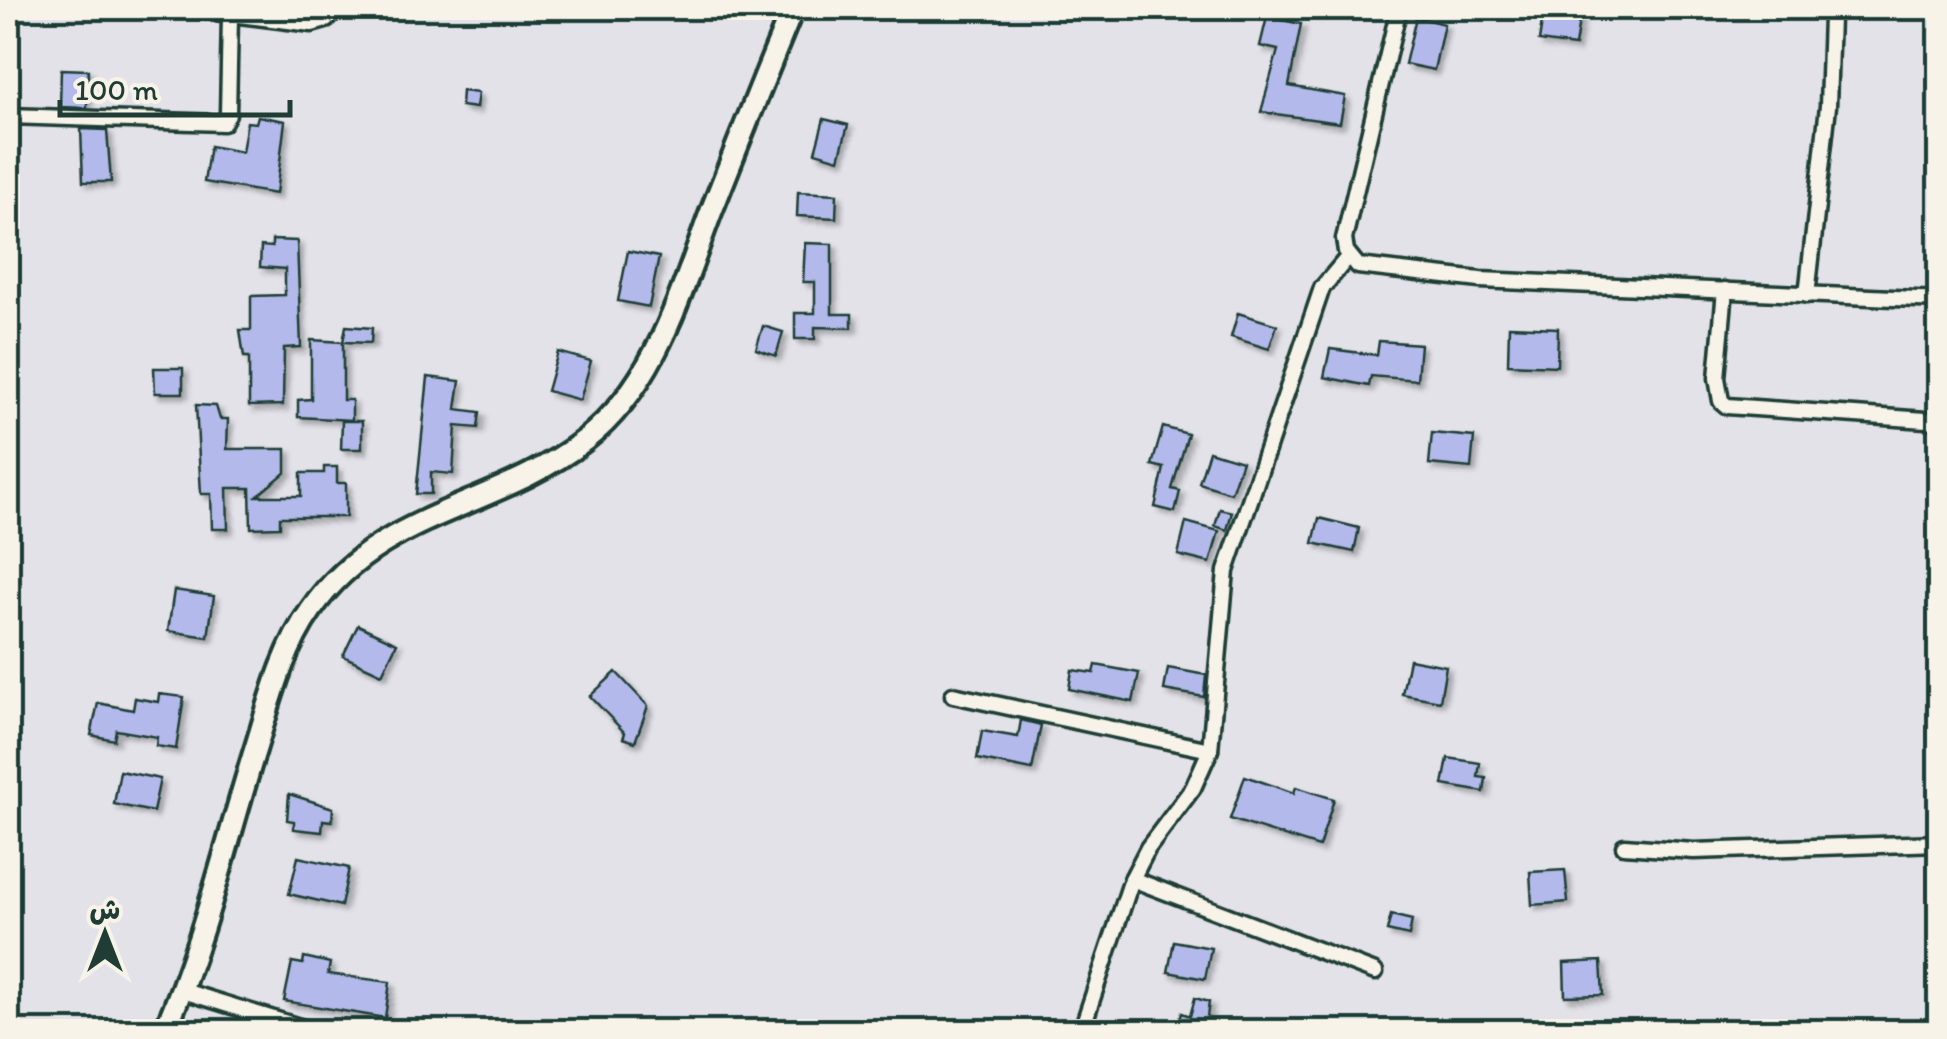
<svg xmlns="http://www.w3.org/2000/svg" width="1947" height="1039" font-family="Itim,'Playpen Sans Arabic',sans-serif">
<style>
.building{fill:#b3baeb;stroke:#1f3d34;stroke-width:2.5;filter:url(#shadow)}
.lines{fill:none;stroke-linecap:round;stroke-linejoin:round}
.street-casing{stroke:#1f3d34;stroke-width:21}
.secondary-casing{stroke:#1f3d34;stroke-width:28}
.street{stroke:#f7f3e8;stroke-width:14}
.secondary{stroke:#f7f3e8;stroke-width:20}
</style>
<defs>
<filter id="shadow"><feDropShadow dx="4.5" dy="4.5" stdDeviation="2.5" flood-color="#0004"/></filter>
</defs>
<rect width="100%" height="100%" fill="#e3e2e9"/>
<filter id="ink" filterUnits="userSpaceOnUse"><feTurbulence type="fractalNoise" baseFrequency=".01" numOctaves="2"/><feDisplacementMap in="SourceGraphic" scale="20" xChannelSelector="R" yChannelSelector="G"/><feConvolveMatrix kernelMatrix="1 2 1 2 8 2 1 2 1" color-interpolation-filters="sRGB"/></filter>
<g filter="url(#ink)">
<g class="building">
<polygon points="1544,8 1581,8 1575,46 1539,41"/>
<polygon points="1267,17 1301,24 1289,86 1345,96 1340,123 1261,112 1278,50 1260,46"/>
<polygon points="1416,17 1444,24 1434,70 1405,64"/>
<polygon points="61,69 88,70 87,108 60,107"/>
<polygon points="462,91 478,93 476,108 461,106"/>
<polygon points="258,116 285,121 276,194 204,182 210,146 242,152 247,122 256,123"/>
<polygon points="824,119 848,125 839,159 815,152"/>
<polygon points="81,129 107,130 111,182 83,182"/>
<polygon points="798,192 837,194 836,218 797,216"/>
<polygon points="272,240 297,241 301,347 284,348 283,405 249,406 249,357 244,357 240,330 251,330 251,296 285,295 285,269 260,267 261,246 272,247"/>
<polygon points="805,243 832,244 832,314 852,314 852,328 815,327 815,339 795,339 795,313 815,313 815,282 803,282"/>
<polygon points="628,251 659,257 649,307 618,301"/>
<polygon points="1238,313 1277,325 1269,349 1231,337"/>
<polygon points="346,326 372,328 371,343 343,342"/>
<polygon points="763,326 783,332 776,356 756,349"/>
<polygon points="1509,326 1558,328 1557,366 1508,364"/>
<polygon points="311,340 343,342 343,400 352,400 352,420 298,417 298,400 311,399"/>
<polygon points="1379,341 1420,344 1417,380 1371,376 1369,386 1324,377 1330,349 1377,355"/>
<polygon points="558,352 591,361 580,400 547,391"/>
<polygon points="154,368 183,368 183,393 155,393"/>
<polygon points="428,377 460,381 456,409 480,412 478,428 456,426 453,474 431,472 431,494 416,494"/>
<polygon points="196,405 216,406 220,419 228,419 227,449 286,449 286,472 257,496 301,496 301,473 324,473 324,467 337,467 337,483 346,483 346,517 280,517 280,527 251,528 250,488 227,488 228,529 212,529 211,494 201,494"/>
<polygon points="342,421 362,421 362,449 341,449"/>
<polygon points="1163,427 1188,434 1172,489 1180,491 1175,512 1155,507 1164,468 1152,465"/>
<polygon points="1432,433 1474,437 1471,468 1429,464"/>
<polygon points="1209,451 1242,461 1231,493 1199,483"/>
<polygon points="1220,509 1232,512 1227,530 1215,526"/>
<polygon points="1319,518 1359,528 1354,552 1313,543"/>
<polygon points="1186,522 1219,531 1210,563 1178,555"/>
<polygon points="174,590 214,596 208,637 168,631"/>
<polygon points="358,625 397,643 382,674 343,656"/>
<polygon points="1409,659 1446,666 1440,701 1402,694"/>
<polygon points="1096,665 1139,673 1133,702 1069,689 1072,670 1094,673"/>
<polygon points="1168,668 1206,675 1204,697 1164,690"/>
<polygon points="616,672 648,706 635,742 623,738 625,733 590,696"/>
<polygon points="159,694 184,697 176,749 156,746 157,737 116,730 114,740 91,735 98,703 133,710 135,698 158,702"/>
<polygon points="1021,720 1041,725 1032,770 977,759 982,731 1018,737"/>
<polygon points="1448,758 1480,763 1478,777 1486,778 1484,792 1443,785"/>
<polygon points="120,771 160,779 153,812 114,804"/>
<polygon points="1245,776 1294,793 1296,787 1334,799 1319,847 1230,819"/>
<polygon points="289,794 333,808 332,821 323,820 322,832 294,829 294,821 287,820"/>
<polygon points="298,857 349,868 341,906 289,894"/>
<polygon points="1565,870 1568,902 1532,905 1530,872"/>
<polygon points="1391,915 1412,920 1409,936 1387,931"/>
<polygon points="1174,941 1211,948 1205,979 1168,972"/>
<polygon points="304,957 330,963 328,974 390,982 385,1018 284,1001 292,962 303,964"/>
<polygon points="1601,961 1603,995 1565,996 1564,963"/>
<polygon points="1195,998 1209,1002 1205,1032 1176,1032 1182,1013 1190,1016"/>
</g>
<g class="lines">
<defs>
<g id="street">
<polyline points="182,8 312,24 326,20 338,8"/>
<polyline points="1399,8 1344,239 1346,251 1358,266 1480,280 1940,300"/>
<polyline points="8,116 223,123 228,114 230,16"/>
<polyline points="1725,290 1717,378 1721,401 1727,406 1940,421"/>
<polyline points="1807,295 1828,106 1831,17 1829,11 1817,8"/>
<polyline points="953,695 1210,750"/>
<polyline points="1624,846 1694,851 1940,843"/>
<polyline points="1132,879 1375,972"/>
<polyline points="180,990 316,1032"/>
<polyline points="1081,1032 1132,879 1148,848 1193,788 1210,750 1226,571 1322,288 1348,257"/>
</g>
<path id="secondary" d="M164,1032c40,-90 62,-189 91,-282 15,-48 27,-99 56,-140 68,-99 186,-101 274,-170 71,-56 95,-146 126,-228 27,-68 54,-137 82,-204"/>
</defs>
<use href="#street" class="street-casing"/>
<use href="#secondary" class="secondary-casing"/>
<use href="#street" class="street"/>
<use href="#secondary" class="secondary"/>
</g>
</g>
<rect width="1947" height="1039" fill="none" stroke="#f7f3e8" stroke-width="40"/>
<rect x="20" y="20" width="1907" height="999" fill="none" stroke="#1f3d34" stroke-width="4" filter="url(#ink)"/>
<g transform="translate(105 934)" stroke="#f7f3e8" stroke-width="8" paint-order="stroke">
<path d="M0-8L18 38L0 25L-18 38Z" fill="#1f3d34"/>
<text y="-15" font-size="28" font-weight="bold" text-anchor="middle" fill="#1f3d34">ش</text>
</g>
<path d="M60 100v15h230v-15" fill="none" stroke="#1f3d34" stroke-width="5"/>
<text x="75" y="100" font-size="30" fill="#1f3d34" stroke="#f7f3e8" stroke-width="8" paint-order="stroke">100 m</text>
</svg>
